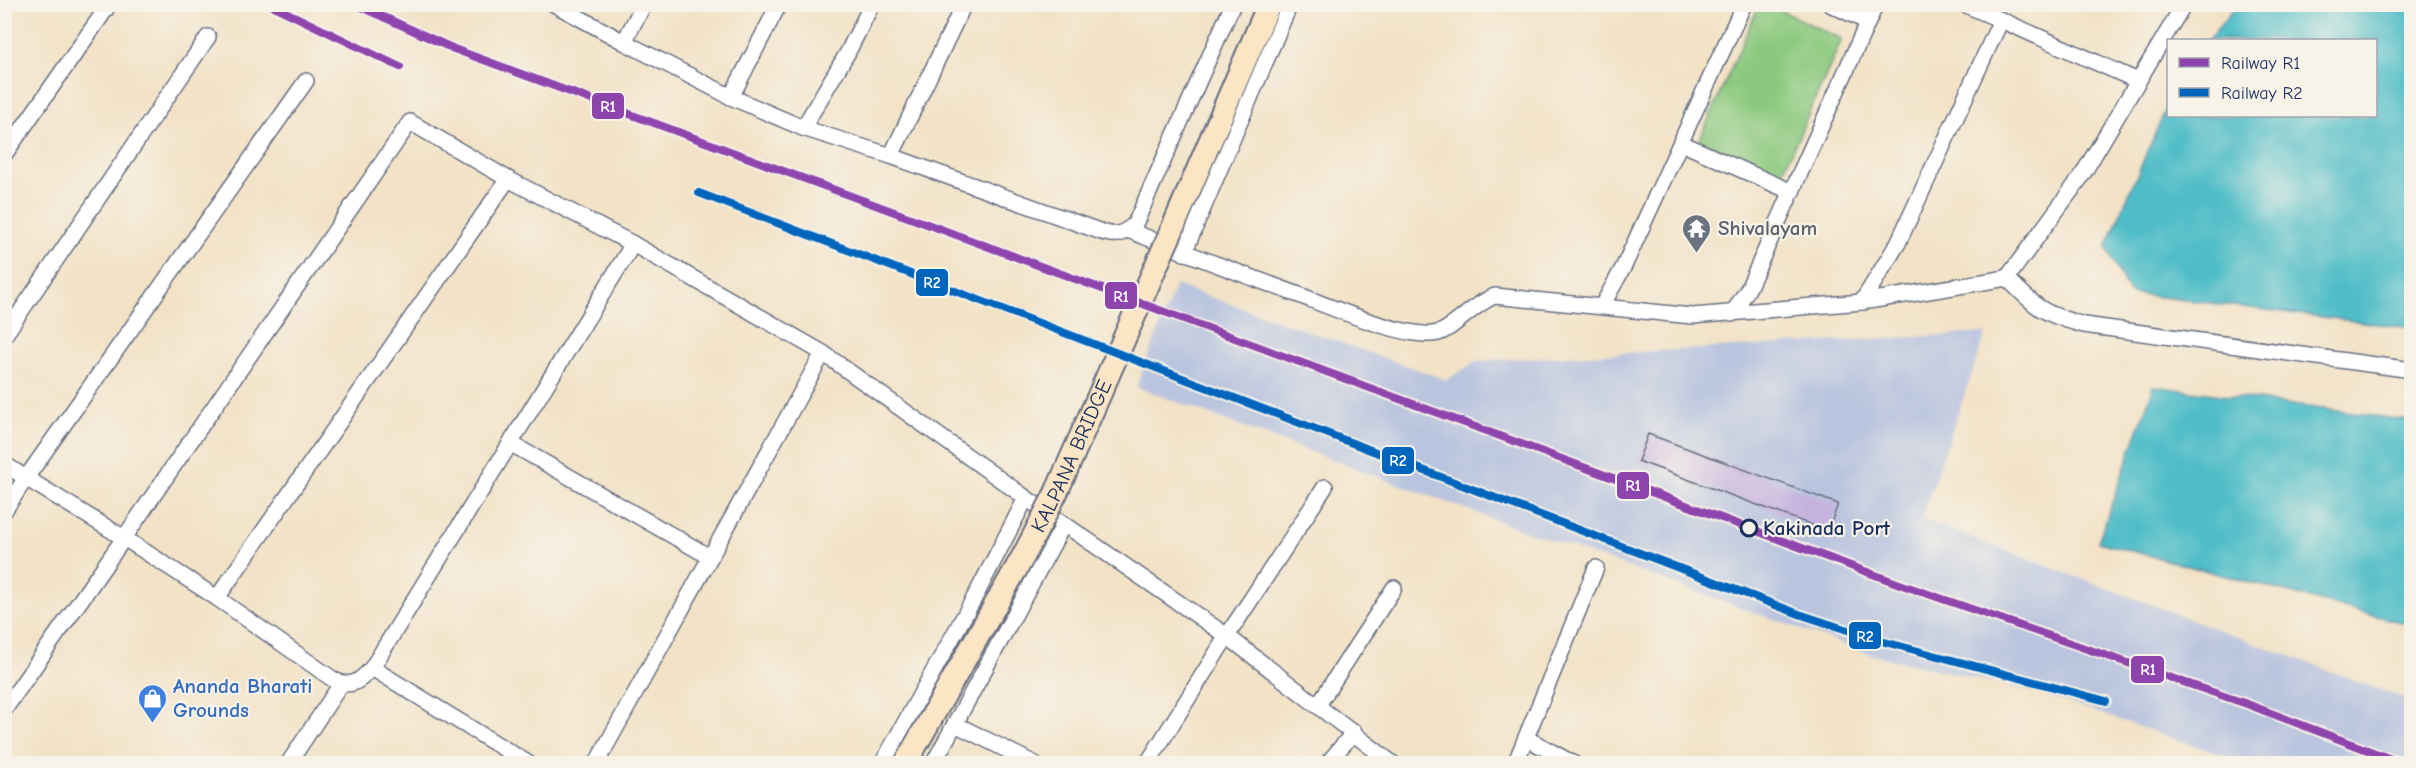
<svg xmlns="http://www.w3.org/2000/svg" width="2416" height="768" font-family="'Comic Neue',sans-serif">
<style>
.industrial{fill:#b9c4de}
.green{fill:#8cc97f;stroke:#547c6e;stroke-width:1.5}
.water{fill:#4fbdc8;stroke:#357693;stroke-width:1.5}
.building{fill:#c6b2df}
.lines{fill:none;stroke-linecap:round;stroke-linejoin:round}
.street-casing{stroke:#666e82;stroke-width:18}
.secondary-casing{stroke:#666e82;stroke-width:26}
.street{stroke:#fff;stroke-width:15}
.secondary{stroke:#fce5c4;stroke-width:22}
.secondary-bridge-casing{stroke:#666e82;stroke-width:26;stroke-linecap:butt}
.secondary-bridge{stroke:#fce5c4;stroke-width:22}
.rail-1-casing{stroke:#f7f3e8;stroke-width:12}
.rail-2-casing{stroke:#f7f3e8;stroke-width:12}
.rail-1{stroke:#8e44ad;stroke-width:8}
.rail-2{stroke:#0065bd;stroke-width:8}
.stop-dot{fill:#f7f3e8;stroke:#1b2f5e;stroke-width:3}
.labels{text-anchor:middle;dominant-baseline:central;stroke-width:4.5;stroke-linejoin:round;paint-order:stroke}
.worship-label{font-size:21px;font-weight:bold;fill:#5b616d;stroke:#f7f3e8;text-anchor:start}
.street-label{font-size:21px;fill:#1b2f5e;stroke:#f7f3e8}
.stop-label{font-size:21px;font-weight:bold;fill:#1b2f5e;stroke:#f7f3e8;text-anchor:start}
.shop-label{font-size:21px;font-weight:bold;fill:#366cbe;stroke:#f7f3e8;text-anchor:start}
.line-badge{stroke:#f7f3e8;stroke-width:2}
.badge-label{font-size:16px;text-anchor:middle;font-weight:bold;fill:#fff}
</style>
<rect width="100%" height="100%" fill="#f7f3e8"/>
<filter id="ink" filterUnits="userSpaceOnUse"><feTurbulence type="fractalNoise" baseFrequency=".0167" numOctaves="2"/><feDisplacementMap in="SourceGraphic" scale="12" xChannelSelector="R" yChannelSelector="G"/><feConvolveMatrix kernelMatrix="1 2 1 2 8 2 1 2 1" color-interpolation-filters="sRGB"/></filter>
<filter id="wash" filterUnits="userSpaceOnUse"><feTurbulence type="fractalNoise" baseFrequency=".008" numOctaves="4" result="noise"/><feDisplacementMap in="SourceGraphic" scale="24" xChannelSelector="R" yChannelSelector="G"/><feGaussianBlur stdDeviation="1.35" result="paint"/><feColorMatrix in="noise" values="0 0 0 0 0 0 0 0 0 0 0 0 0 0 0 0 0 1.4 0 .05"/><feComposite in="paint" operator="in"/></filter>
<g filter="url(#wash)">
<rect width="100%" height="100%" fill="#f2e2c6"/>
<polygon class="industrial" points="1176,285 1447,380 1476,361 1986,333 1921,519 2411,701 2411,763 2246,763 2040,693 1873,655 1495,520 1136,387"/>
<polygon class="green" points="1759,5 1769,5 1842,39 1781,176 1699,141"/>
<g class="water">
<polygon points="2237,5 2411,5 2411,328 2129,293 2106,247 2168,104 2168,116 2376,116 2376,40 2208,40"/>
<polygon points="2154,386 2411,421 2411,625 2098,542"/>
</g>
<g id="blocks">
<polygon class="building" points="1648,434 1838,504 1828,531 1638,461"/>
</g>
</g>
<g filter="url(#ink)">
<use href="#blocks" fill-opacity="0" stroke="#666e82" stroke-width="1.5"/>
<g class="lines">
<defs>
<g id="street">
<polyline points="554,4 624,42 644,4"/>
<polyline points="1830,4 1868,22"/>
<polyline points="1964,4 2001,20"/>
<polyline points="624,42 731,97 779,4"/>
<polyline points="731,97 803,128 848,52 872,4"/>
<polygon points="410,122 508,179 217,598 124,538"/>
<polyline points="803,128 891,156 964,4"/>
<polyline points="1681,143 1792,192"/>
<polyline points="4,155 106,9"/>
<path d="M891,156l208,75c16,6 23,4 36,-7l98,-220"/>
<polyline points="508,179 633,244 823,353 596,764"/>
<path d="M1128,230c57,23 114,44 171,65 29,11 111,46 139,38 17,-5 35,-29 57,-37l197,20 170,-14 145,-24 74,-101 103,-173"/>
<polyline points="1184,253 1290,4"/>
<path d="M2007,278c29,30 36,36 77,47l328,45"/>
<polyline points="1862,302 1898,243 2001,20 2138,81"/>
<polyline points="1602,306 1624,266 1744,4"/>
<polyline points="1732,314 1748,289 1876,4"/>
<polyline points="4,336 208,37"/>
<polyline points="823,353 1026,498 1227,636 1147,764"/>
<polyline points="510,443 710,557"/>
<polyline points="4,464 26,478 306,81"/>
<polyline points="1325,487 1227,636 1393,764"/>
<polyline points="4,511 26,478 124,538 4,710"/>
<path d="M217,598l117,82c17,9 26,1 38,-12l261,-424"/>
<polyline points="372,668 529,764"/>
<polyline points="1318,705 1394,588"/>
<polyline points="955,724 1035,764"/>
<polyline points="1526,738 1574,764"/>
<polyline points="288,764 341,684"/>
<polyline points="882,764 978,591 1026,498"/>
<polyline points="933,764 1064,524"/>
<polyline points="1327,764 1354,732"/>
<polyline points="1515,764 1596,568"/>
</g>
<g id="secondary">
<polyline points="1172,230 1269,4"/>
<polyline points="905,764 1024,555"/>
</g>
</defs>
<use href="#street" class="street-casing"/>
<use href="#secondary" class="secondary-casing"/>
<use href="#street" class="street"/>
<use href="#secondary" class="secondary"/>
<defs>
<g id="secondary-bridge">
<path id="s1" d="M1024,555l32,-62 116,-263"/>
</g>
</defs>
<use href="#secondary-bridge" class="secondary-bridge-casing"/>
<use href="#secondary-bridge" class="secondary-bridge"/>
<defs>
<g id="rail-1">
<polyline points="269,4 400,67"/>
<polyline points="355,4 454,49 1905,586 2247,704 2404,764"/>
</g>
<polyline id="rail-2" points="699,193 1799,614 1881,641 2106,701"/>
</defs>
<use href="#rail-1" class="rail-1-casing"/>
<use href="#rail-2" class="rail-2-casing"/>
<use href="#rail-1" class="rail-1"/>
<use href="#rail-2" class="rail-2"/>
</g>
</g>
<defs>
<symbol id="temple-pin" viewBox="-11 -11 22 30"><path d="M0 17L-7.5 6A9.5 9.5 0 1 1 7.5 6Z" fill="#6b7280" stroke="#f7f3e8"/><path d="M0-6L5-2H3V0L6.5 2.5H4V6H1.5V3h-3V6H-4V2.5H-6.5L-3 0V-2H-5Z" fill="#fff"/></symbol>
<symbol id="shop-pin" viewBox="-11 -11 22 30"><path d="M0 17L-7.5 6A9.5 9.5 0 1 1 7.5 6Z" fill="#3f7fe0" stroke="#f7f3e8"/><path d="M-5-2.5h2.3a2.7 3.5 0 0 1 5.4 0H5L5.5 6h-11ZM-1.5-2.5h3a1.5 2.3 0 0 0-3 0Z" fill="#fff"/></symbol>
</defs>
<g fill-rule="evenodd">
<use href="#temple-pin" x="1680" y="212" width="33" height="45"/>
<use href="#shop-pin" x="136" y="682" width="33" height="45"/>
</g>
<circle class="stop-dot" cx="1749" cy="528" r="8"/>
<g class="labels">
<g class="worship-label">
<text x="1718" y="228">Shivalayam</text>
</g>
<g class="street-label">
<text stroke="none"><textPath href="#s1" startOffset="110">KALPANA BRIDGE</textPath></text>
</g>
<g class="stop-label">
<text x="1763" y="528">Kakinada Port</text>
</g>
<g class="shop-label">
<text x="173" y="686">Ananda Bharati<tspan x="173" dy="24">Grounds</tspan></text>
</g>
</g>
<g class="line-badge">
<rect x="591" y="92" width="34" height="28" rx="6" fill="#8e44ad"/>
<rect x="915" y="268" width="34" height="29" rx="6" fill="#0065bd"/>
<rect x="1104" y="281" width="34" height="29" rx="6" fill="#8e44ad"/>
<rect x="1381" y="446" width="34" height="29" rx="6" fill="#0065bd"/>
<rect x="1616" y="471" width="34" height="29" rx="6" fill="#8e44ad"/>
<rect x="1848" y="621" width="34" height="29" rx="6" fill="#0065bd"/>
<rect x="2130" y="655" width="35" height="29" rx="6" fill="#8e44ad"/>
</g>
<g class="badge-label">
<text x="608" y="112">R1</text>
<text x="932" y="288">R2</text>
<text x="1121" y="302">R1</text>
<text x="1398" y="466">R2</text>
<text x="1633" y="491">R1</text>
<text x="1865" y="642">R2</text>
<text x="2148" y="675">R1</text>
</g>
<rect width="2416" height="768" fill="none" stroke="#f7f3e8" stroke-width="24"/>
<rect x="2167" y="39" width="210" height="78" fill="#f7f3e8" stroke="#9fa5b1" stroke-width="1.5"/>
<rect x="2179" y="58" width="30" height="9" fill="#8e44ad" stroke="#9fa5b1" stroke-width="1.5"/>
<text x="2221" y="69" font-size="18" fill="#1b2f5e">Railway R1</text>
<rect x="2179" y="88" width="30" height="9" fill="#0065bd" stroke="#9fa5b1" stroke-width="1.5"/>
<text x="2221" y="99" font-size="18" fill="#1b2f5e">Railway R2</text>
</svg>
